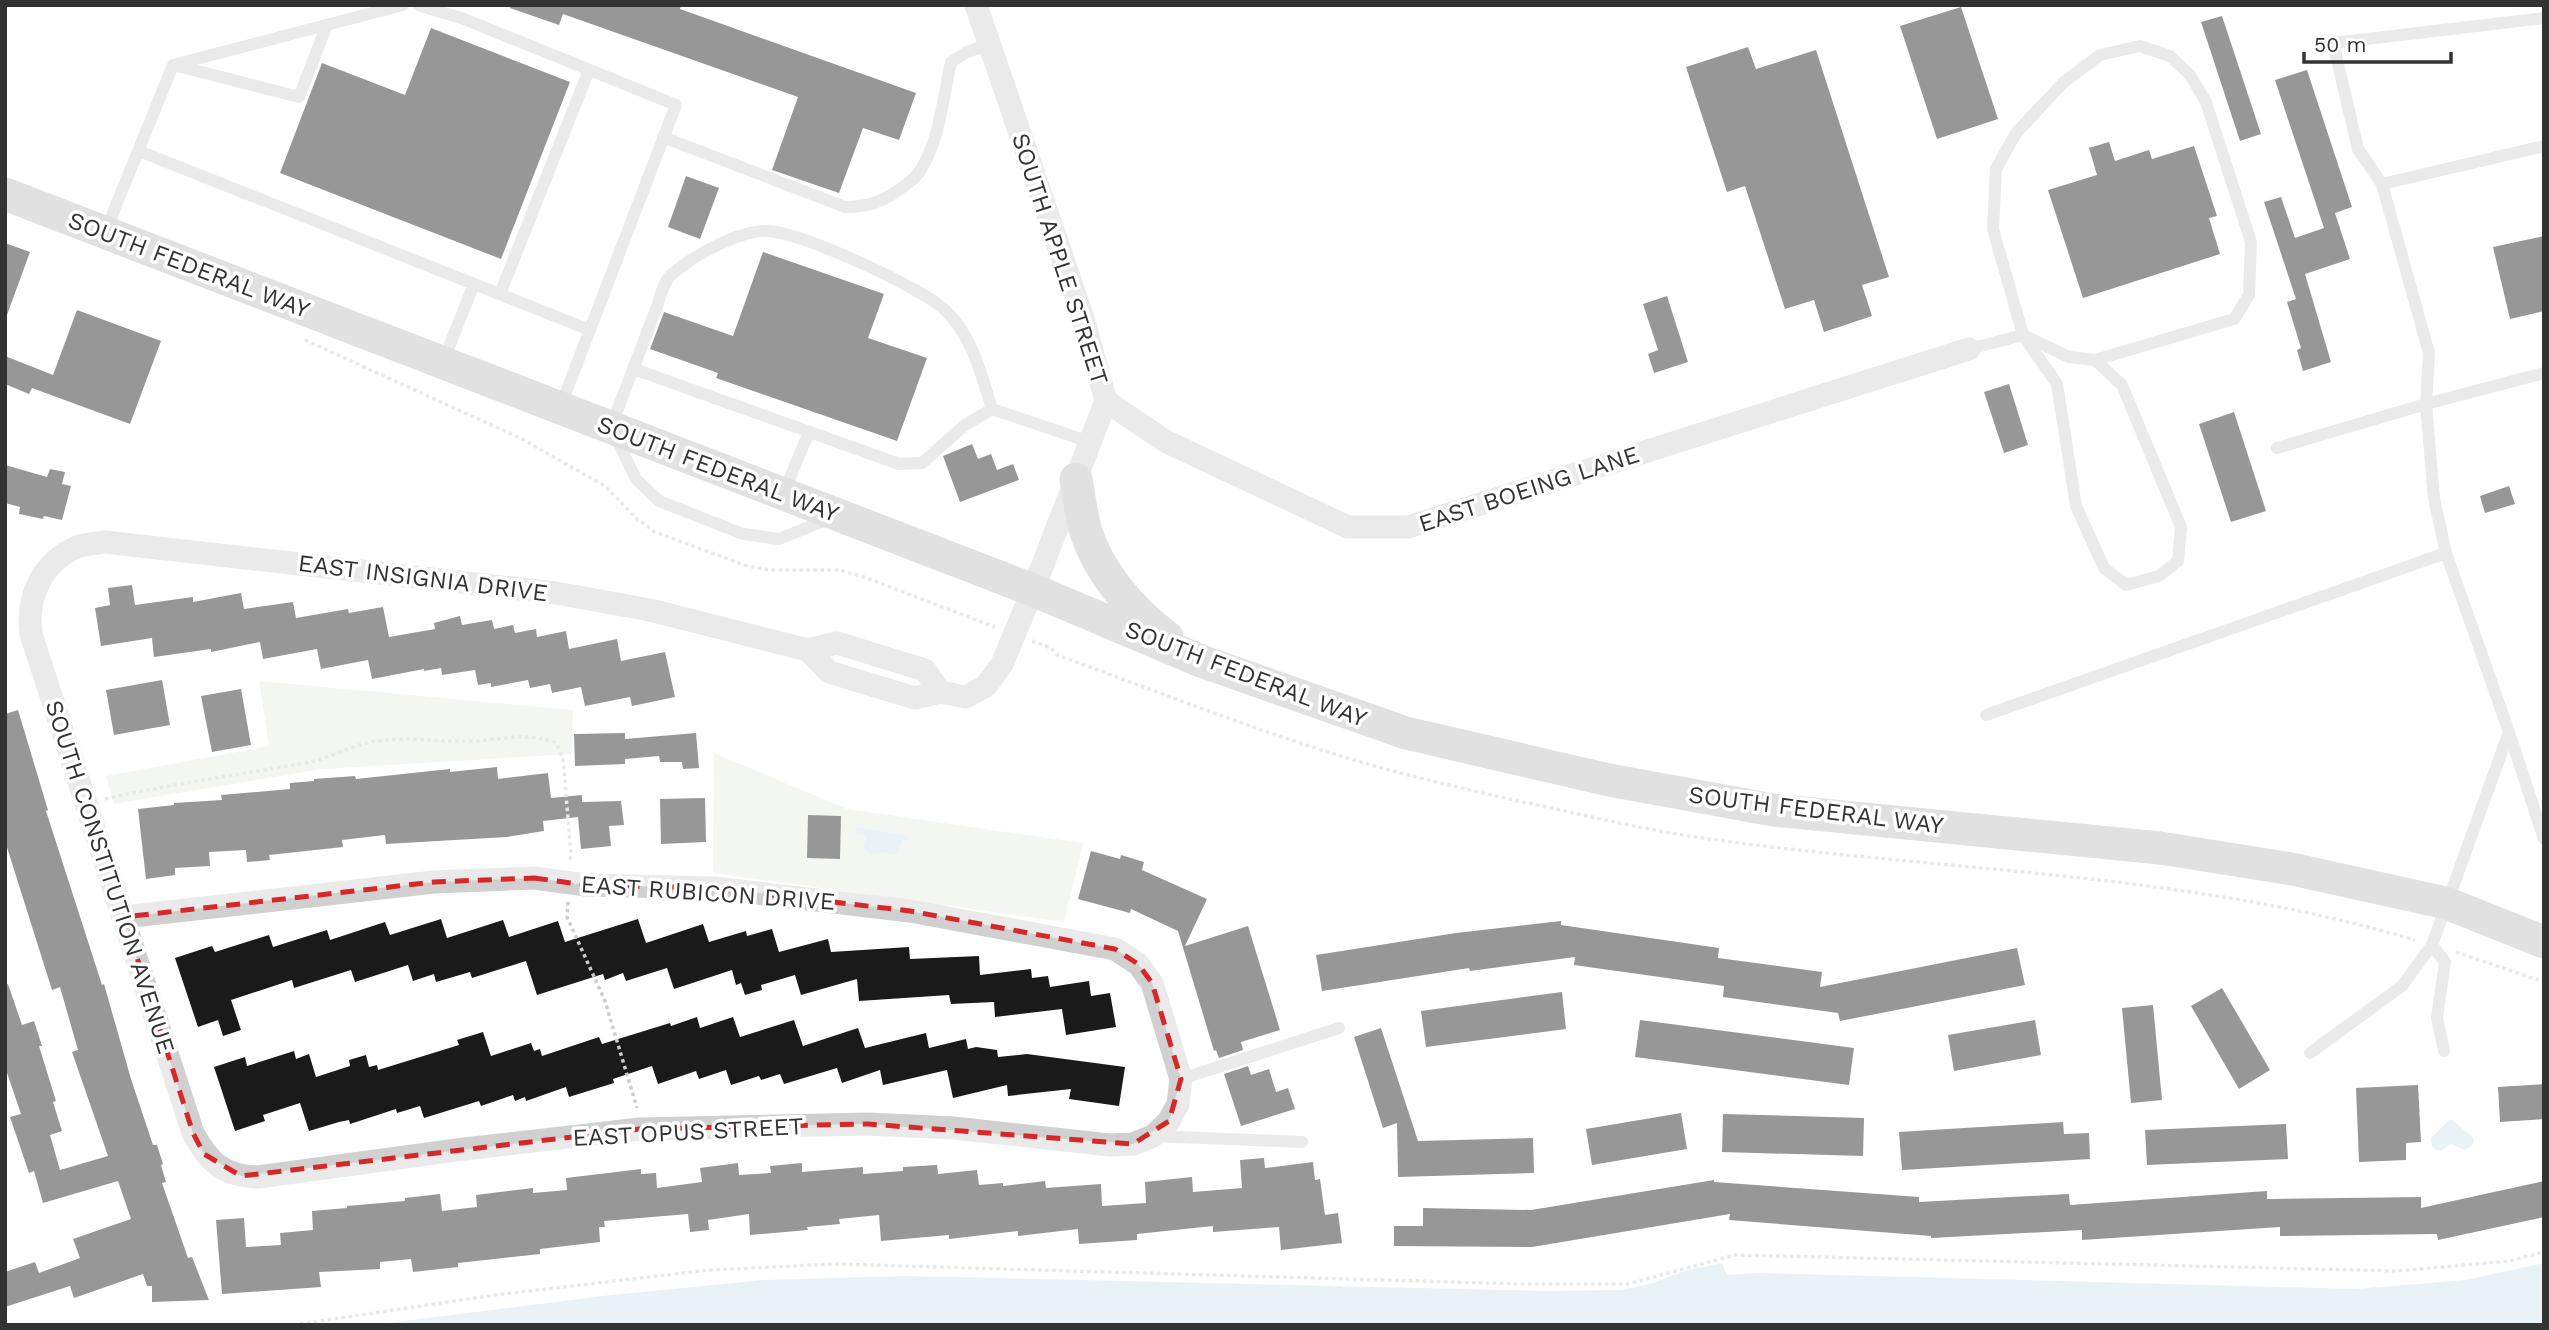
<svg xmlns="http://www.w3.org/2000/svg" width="2549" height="1330" font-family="'Work Sans',sans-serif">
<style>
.green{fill:#e6ecdf}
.water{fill:#cfe2ee}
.building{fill:#1a1a1a}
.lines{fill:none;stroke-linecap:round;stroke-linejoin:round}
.path{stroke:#cdcdcd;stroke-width:3.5;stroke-dasharray:3.5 3.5;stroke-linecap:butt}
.lane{stroke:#d0d0d0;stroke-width:12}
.street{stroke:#d0d0d0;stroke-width:23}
.secondary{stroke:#bdbdbd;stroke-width:33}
.marked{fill:none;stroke:#d62828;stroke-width:5;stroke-dasharray:14 9;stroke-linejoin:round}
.labels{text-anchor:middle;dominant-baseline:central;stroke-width:7;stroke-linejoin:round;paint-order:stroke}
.street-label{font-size:24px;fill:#333;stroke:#fff}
</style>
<rect width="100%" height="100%" fill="#fff"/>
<g class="green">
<polygon points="259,681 573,710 572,754 323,769 114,804 106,776 269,746"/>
<polygon points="714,753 847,809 1083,843 1064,922 713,873"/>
</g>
<g class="water">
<polygon points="857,827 909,836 908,841 902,840 898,852 892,855 883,852 870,855 863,847 866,839 864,835 856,833"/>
<path d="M2452,1120l20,16 2,6 -3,5 -6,3 -14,-6 -11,7c-8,-2 -9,-5 -9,-13l17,-17z"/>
<polygon points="1722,1263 1727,1275 1759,1273 2356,1289 2465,1280 2544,1263 2544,1325 371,1325 611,1295 764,1280 906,1276 1548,1291 1622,1290 1650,1284 1687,1270"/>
</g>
<g class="building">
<polygon points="510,5 681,5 680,9 916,93 899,140 863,128 839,193 772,170 798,97 563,14 559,25 510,8"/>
<polygon points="1961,7 1998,119 1937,139 1900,26"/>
<polygon points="2222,16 2261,134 2240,141 2201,22"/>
<polygon points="431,28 570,82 501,259 280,173 322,63 405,95"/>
<polygon points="1748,47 1756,69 1816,50 1889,277 1862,285 1872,316 1824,332 1814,300 1785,309 1745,186 1727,192 1686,67"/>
<polygon points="2307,70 2352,207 2335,213 2350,259 2305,274 2331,362 2303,371 2297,350 2301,348 2287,302 2296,299 2264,202 2281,197 2295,238 2324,228 2275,80"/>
<polygon points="2109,142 2115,161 2149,150 2152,159 2194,146 2217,216 2209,218 2220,254 2083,298 2048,190 2097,175 2089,148"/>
<polygon points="686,176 719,188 700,239 668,227"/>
<polygon points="2544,236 2544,311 2510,319 2493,247"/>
<polygon points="5,243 30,252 7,315 5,315"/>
<polygon points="763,252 884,294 868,338 927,358 897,441 716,378 718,373 650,349 664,312 733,336"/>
<polygon points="1667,296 1688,362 1654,373 1648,354 1658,350 1643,304"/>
<polygon points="77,310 161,341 130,424 32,388 29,394 5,384 5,356 53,375"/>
<polygon points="2009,384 2028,445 2004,453 1984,392"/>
<polygon points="2234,412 2266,511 2231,522 2199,424"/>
<polygon points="972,444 978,459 991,454 997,470 1013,464 1019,480 960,502 943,456"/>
<polygon points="5,465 47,477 50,469 65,472 62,484 71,486 62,520 44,516 43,519 19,514 20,507 5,503"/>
<polygon points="2509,486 2515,504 2485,513 2480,496"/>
<polygon points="132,585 135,605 193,597 193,602 241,593 244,609 293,602 296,618 348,609 349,613 383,607 389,637 435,629 434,623 460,616 462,625 492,620 494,629 513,625 515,633 536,629 537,637 566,631 569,649 617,639 621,661 665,652 675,697 632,706 630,697 585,706 581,687 552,693 550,684 530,688 528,680 491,687 491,683 478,685 475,670 442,675 441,668 424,671 424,669 372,679 368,660 321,669 317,649 263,659 260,642 211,652 211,649 154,657 152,638 101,646 95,608 110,605 108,588"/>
<polygon points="162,680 170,725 114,735 106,690"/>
<polygon points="241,689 251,745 212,752 201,696"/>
<polygon points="18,710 48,810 46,811 102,985 104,984 131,1079 153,1145 157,1145 163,1164 161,1165 166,1182 162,1183 188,1258 192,1257 209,1300 152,1302 152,1286 147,1286 143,1274 74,1298 70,1286 5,1307 5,1272 35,1262 39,1273 80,1258 73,1239 131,1219 118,1181 43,1203 34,1171 29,1173 10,1117 21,1114 5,1067 5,985 8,984 22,1025 34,1021 42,1046 39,1046 56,1101 53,1102 62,1131 50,1135 60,1170 108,1156 72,1052 78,1050 60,987 52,990 5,841 5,714"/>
<polygon points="625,733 625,739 696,733 699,768 683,769 682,762 660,762 659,756 625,759 625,764 575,766 574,734"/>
<polygon points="497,767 498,779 548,773 551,798 582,795 582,802 621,801 624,825 609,826 611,846 581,849 578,817 543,821 544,831 507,837 386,844 385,835 342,840 343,847 269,855 270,860 247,862 246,850 209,852 210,866 175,868 175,875 146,879 138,809 174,805 174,803 222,800 221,795 290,789 290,783 314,781 314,779 355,776 356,779 450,769 450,772"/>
<polygon points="705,798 706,842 661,844 660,799"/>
<polygon points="808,815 841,816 840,859 807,858"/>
<polygon points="1091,851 1120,859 1121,855 1144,862 1142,870 1207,899 1185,946 1248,926 1280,1030 1241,1042 1243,1050 1219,1058 1216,1050 1214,1051 1178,931 1131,909 1130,913 1078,899"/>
<polygon points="441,919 447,938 503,920 509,937 558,921 565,942 638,919 646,943 703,924 709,942 746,931 747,936 772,929 779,952 828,939 831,952 909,947 910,959 979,956 980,975 1031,969 1032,978 1048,976 1050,987 1089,981 1091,996 1110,993 1116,1027 1066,1035 1062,1009 995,1017 994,1002 951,1004 949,995 859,1001 857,979 801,995 795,975 761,985 762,990 745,995 741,983 736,985 732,970 674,989 667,968 626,981 623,973 605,980 603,974 537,995 526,961 472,978 470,972 436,982 434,974 413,981 408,965 355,982 351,970 294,988 292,980 231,1000 241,1030 223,1036 218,1020 198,1027 175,958 212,946 215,952 269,935 273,947 327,930 330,940 385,922 390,935"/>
<polygon points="1561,921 1561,925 1719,948 1718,958 1822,972 1820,987 2017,948 2025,985 1840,1021 1838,1013 1723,997 1724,986 1574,965 1575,957 1470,971 1469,968 1322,991 1316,955 1456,933"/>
<polygon points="2222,988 2270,1070 2239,1089 2191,1006"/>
<polygon points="1562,992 1566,1029 1426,1047 1421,1011"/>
<polygon points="2153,1005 2162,1100 2131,1103 2122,1008"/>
<polygon points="697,1017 700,1028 733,1017 740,1037 794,1020 803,1046 858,1028 865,1048 926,1033 929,1048 966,1039 968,1049 976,1047 997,1050 998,1057 1027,1054 1125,1067 1119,1106 1069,1099 1071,1089 1008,1096 1007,1085 953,1098 947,1070 883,1085 880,1070 842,1083 837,1068 784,1084 780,1074 761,1080 759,1076 731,1085 726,1070 699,1079 696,1071 658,1084 652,1066 613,1079 614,1083 569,1097 566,1087 526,1101 525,1097 515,1101 513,1095 481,1106 479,1101 424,1118 420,1106 397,1113 396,1109 350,1124 349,1120 339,1122 309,1131 300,1103 263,1115 265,1121 235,1131 214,1067 245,1057 247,1066 294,1051 296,1059 309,1054 316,1077 350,1066 349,1060 366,1055 369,1067 377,1065 378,1070 459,1045 457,1040 483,1032 491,1056 531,1043 534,1051 540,1049 542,1056 599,1037 602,1044 670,1023 671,1026"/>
<polygon points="1640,1020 1854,1048 1849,1085 1635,1057"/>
<polygon points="2035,1020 2041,1055 1954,1071 1948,1035"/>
<polygon points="1381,1028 1418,1141 1533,1138 1534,1173 1398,1177 1397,1123 1383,1128 1354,1037"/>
<polygon points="1248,1066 1251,1075 1269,1069 1276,1092 1288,1088 1295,1109 1241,1126 1224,1074"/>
<polygon points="2544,1084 2544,1119 2500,1122 2498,1087"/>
<polygon points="2418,1085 2421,1142 2406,1143 2406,1160 2359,1162 2356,1088"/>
<polygon points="1681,1113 1687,1149 1592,1165 1586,1129"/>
<polygon points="1723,1114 1864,1118 1863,1156 1722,1152"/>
<polygon points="2063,1122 2064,1134 2089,1133 2090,1159 1902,1170 1899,1132"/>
<polygon points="2286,1124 2288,1159 2147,1165 2145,1130"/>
<polygon points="1264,1158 1265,1168 1313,1162 1315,1180 1320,1179 1325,1215 1338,1213 1342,1243 1281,1250 1279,1227 1213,1232 1213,1226 1137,1234 1137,1240 1079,1244 1078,1229 1018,1236 1018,1231 949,1239 949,1235 881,1241 879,1215 839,1219 840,1224 807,1227 808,1230 750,1235 749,1214 708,1220 709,1230 690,1232 688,1214 604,1221 605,1227 599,1227 600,1242 540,1249 540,1254 458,1263 458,1267 413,1272 411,1259 380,1262 380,1269 319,1272 321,1287 222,1294 216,1220 244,1218 246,1247 281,1245 280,1233 313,1230 312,1211 347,1208 347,1206 405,1201 405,1198 440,1194 442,1211 477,1207 476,1195 533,1188 533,1193 567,1190 566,1178 641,1169 641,1174 656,1173 657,1188 702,1182 700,1168 738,1163 739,1175 771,1173 770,1166 802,1163 802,1172 863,1167 863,1174 903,1171 903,1167 937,1165 938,1174 977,1170 979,1185 1003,1183 1003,1186 1045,1181 1046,1188 1101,1184 1102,1206 1146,1203 1145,1182 1192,1177 1193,1192 1242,1188 1240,1160"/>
<polygon points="1714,1180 1714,1182 1919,1197 1919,1202 2069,1194 2070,1205 2267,1191 2267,1199 2421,1197 2421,1208 2544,1181 2544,1217 2438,1240 2437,1234 2280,1236 2280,1227 2082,1240 2082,1230 1931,1238 1931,1236 1729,1220 1730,1214 1532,1247 1394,1246 1394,1226 1423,1226 1423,1208 1531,1210"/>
</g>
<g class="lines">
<g class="path">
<polyline points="305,340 520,438 605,486 636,518 655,532 747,566 770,570 839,570 861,576 995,627"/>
<path d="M1032,641l19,7 6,7c99,36 197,75 297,105 65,19 131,34 197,48 50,11 101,23 152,30 237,34 481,33 712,102"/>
<path d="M105,799c66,-15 133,-24 200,-36 24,-4 46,-18 71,-22 34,-5 67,2 101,0 27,-2 53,-9 79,2l7,15 8,97 -2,7"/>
<polyline points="568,902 567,917 605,1001 637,1108"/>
<polyline points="2456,952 2544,982"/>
<polyline points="293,1325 495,1295 709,1270 834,1264 1519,1284 1628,1284 1735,1255 2397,1271 2510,1261 2544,1252"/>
</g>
<g class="lane">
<polyline points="418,5 464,19 676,105 560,408"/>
<polyline points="174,65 299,97 327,25"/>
<path d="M663,137l182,70c18,0 31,-3 46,-12 10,-7 23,-14 29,-24 20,-31 23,-74 31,-109l16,-10 23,-8"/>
<polyline points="2544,146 2382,184 2429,353 2426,404 2544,373"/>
<polyline points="139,151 590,330"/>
<polyline points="2382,184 2358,149 2333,43 2544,18"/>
<polyline points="106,230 173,65 403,5"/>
<polyline points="500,294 589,70"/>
<polyline points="1969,349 2023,335 2069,357 2095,360 2234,319 2249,295 2251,242 2206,102 2190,75 2170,56 2140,46 2100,55 2064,82 2016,133 1996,169 1993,229 2023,335 2057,384 2076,506 2104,568 2126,585 2159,576 2178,561 2181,527 2122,385 2095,360"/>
<polyline points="443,362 474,284"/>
<polyline points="634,369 899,464 922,463 965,425 992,409 1090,442"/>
<polyline points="2277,448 2426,404 2434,498 2446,553"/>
<polyline points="783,494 809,432"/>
<path d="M831,518l-52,21 -36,-5 -84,-33 -23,-22 -25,-52c15,-39 30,-79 45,-118 4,-10 7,-27 15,-34 21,-19 67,-44 95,-44 31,-1 154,56 178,78 28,26 37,64 48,100"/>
<polyline points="1986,715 2446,553 2509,732 2432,945"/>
<polyline points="2509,732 2544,839"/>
<polyline points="2310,1053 2402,986 2432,945 2445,962 2437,1018 2444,1051"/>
<polyline points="1181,1079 1339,1028"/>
<polyline points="1153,1136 1302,1142"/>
</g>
<g class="street">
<polyline points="1106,401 1165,441 1348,527 1408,527 1969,349"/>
<polyline points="940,692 925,670 837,643 808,650 829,672 915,698 940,692 966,697 986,686 1002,664 1033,590 1106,401 1082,315 976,5"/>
<path d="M124,917l310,-35 100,-4 52,7 128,3 196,23 205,38 23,15 14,19 29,96 -3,25 -9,17 -16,15 -20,8 -23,1 -156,-17 -86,-4 -228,5 -176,20 -206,28c-34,-1 -49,-14 -65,-44l-162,-499c-5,-37 11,-72 46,-87 8,-3 19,-4 28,-5l451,51 94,17 158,40"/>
</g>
<g class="secondary">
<polyline points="5,194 1033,590 1201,661 1406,733 1609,780 1773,810 2160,848 2292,869 2446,903 2544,942"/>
<path d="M1076,479c3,17 5,36 10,53 13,41 47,80 81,105"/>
</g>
</g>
<path d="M0 0H2549V1330H0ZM534,878l52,7 128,3 196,23 205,38 23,15 14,19 29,96 -12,42 -36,23 -265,-20 -228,5 -399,47 -37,-22 -11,-21 -69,-216 310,-35z" fill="#fff" fill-opacity=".55" fill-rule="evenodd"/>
<path class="marked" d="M534,878l52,7 128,3 196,23 205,38 23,15 14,19 29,96 -12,42 -36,23 -265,-20 -228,5 -399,47 -37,-22 -11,-21 -69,-216 310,-35z"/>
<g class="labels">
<g class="street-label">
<text transform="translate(1060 259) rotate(72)">SOUTH APPLE STREET</text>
<text transform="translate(189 265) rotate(21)">SOUTH FEDERAL WAY</text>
<text transform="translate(718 469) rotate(21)">SOUTH FEDERAL WAY</text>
<text transform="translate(1529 489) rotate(-18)">EAST BOEING LANE</text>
<text transform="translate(423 578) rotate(7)">EAST INSIGNIA DRIVE</text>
<text transform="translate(1246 674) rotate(21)">SOUTH FEDERAL WAY</text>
<text transform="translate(1816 810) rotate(7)">SOUTH FEDERAL WAY</text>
<text transform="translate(110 877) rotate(72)">SOUTH CONSTITUTION AVENUE</text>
<text transform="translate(708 893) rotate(4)">EAST RUBICON DRIVE</text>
<text transform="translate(688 1132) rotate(-3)">EAST OPUS STREET</text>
</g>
</g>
<rect width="2549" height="1330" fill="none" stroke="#333333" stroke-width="14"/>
<path d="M2304 52v10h147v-10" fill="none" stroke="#333333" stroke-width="3.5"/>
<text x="2314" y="52" font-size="21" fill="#333333" stroke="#ffffff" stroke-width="5" paint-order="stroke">50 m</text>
</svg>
